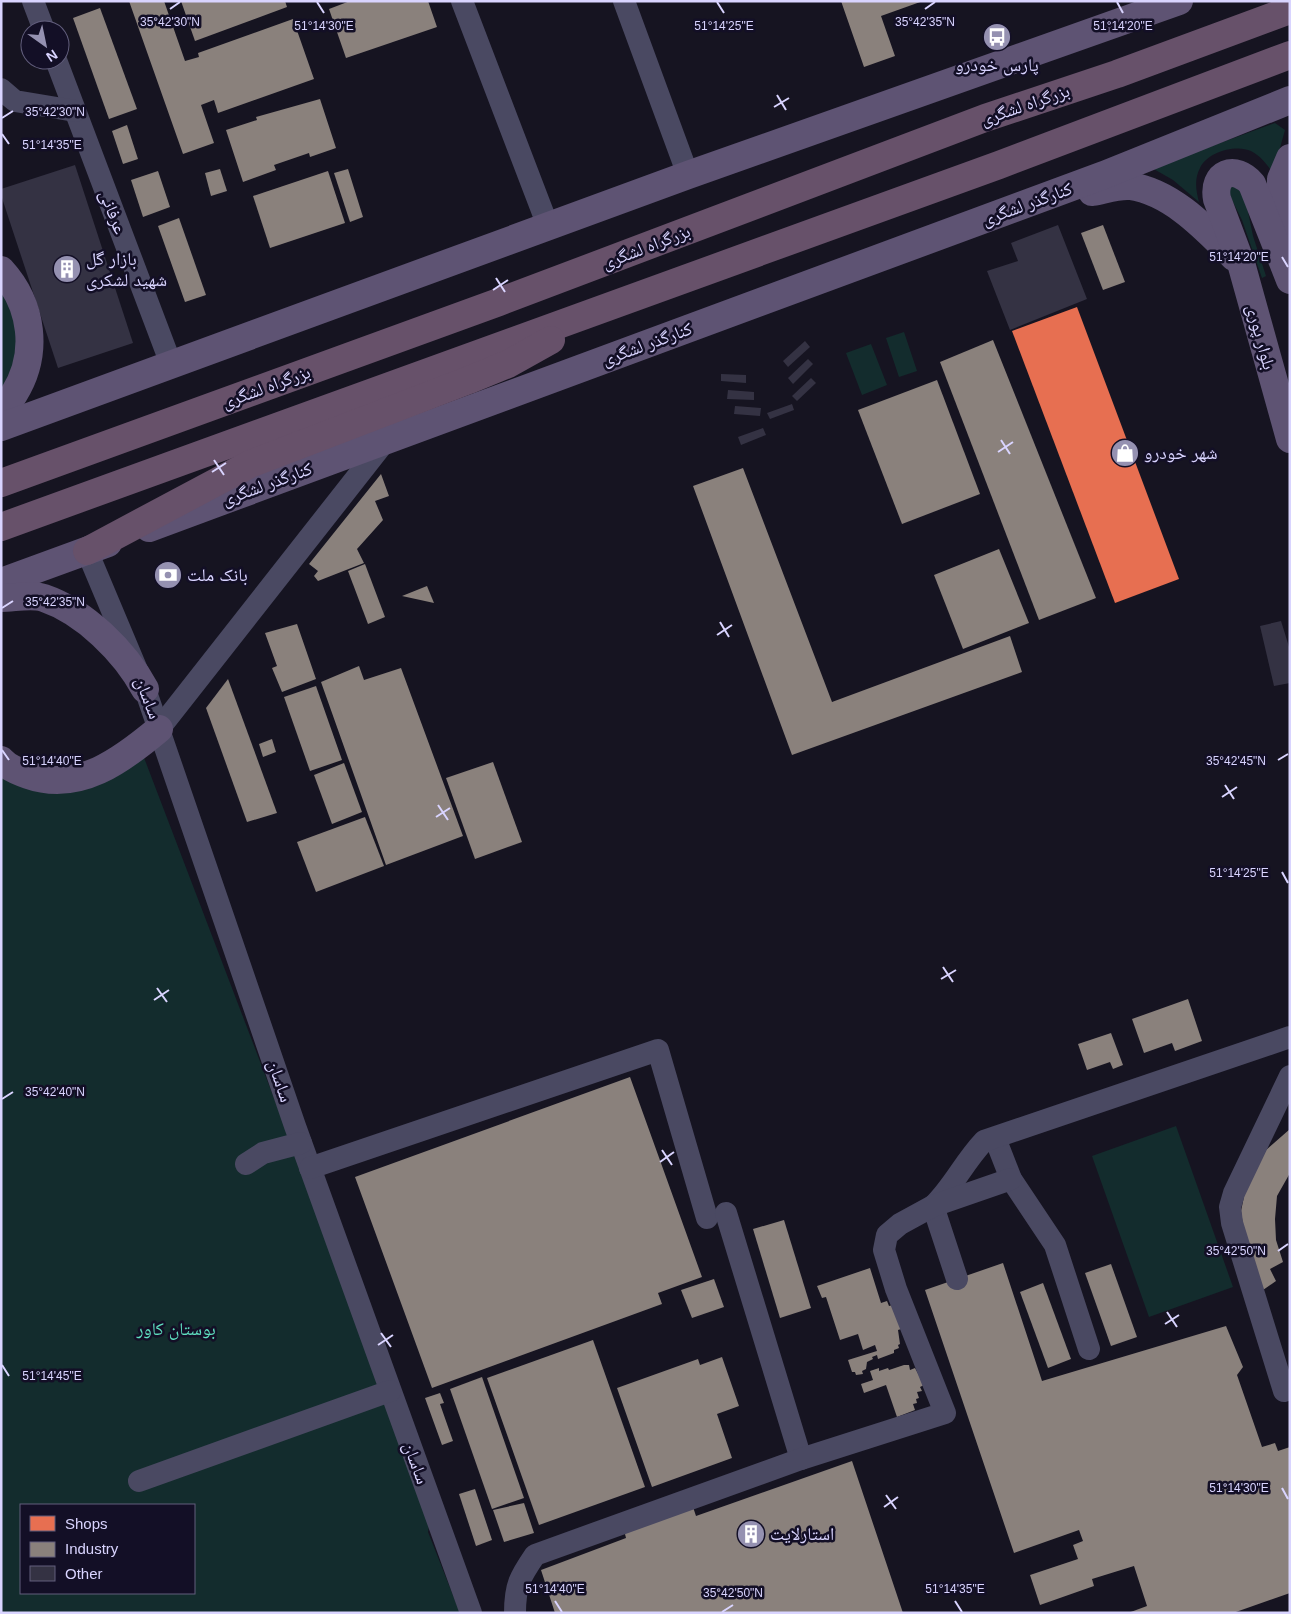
<svg xmlns="http://www.w3.org/2000/svg" width="1291" height="1614" font-family="Helvetica,'Noto Naskh Arabic',sans-serif">
<style>
.green{fill:#132c2d;fill-rule:evenodd}
.shops{fill:#e76f51}
.industry{fill:#8a817c}
.building{fill:#343243}
.lines{fill:none;stroke-linecap:round;stroke-linejoin:round}
.minor{stroke:#4a4962;stroke-width:22}
.major{stroke:#5e5373;stroke-width:28}
.highway{stroke:#67516a;stroke-width:28}
.ticks{fill:none;stroke:#d9d4ff;stroke-width:2}
.labels{text-anchor:middle;dominant-baseline:central;stroke-width:5;stroke-linejoin:round;paint-order:stroke}
.poi-label{font-size:18px;fill:#d9d4ff;stroke:#130f26;text-anchor:start}
.street-label{font-size:18px;fill:#d9d4ff;stroke:#130f26}
.park-label{font-size:18px;fill:#5fe0c0;stroke:#130f26}
.ticks-label{font-size:12px;text-anchor:middle;fill:#d9d4ff;stroke:#130f26;stroke-width:5;stroke-linejoin:round;paint-order:stroke}
</style>
<rect width="100%" height="100%" fill="#161421"/>
<g class="green">
<path d="M1275,123l10,7 -12,43c-6,-8 -12,-17 -22,-22 -15,-7 -44,1 -51,17 -6,11 -4,23 -1,34l-26,-22 -21,-12z"/>
<polygon points="1237,180 1246,202 1253,236 1266,276 1262,278 1242,220 1225,186"/>
<polygon points="1,277 13,294 21,353 1,389"/>
<polygon points="904,332 917,371 899,377 886,338"/>
<polygon points="871,344 887,385 862,395 846,353"/>
<path d="M143,755l142,372 144,399 -1,6 32,81h-459v-846l24,15zM21,1505h173v88h-173z"/>
<polygon points="1176,1126 1233,1287 1149,1317 1092,1156"/>
</g>
<polygon class="shops" points="1077,307 1179,579 1115,603 1012,331"/>
<g class="industry">
<polygon points="129,1 164,1 185,61 199,57 198,53 293,19 314,79 218,113 214,100 201,105 214,143 183,154"/>
<polygon points="181,1 285,1 287,7 195,41"/>
<polygon points="350,1 428,1 437,27 346,58 329,9"/>
<polygon points="841,1 923,1 881,16 895,56 864,67"/>
<polygon points="100,8 137,109 109,119 73,18"/>
<polygon points="320,99 336,148 310,157 309,153 274,165 276,170 243,182 226,130 257,120 256,117"/>
<polygon points="127,125 138,159 123,164 112,131"/>
<polygon points="220,169 227,191 211,196 205,173"/>
<polygon points="348,169 363,217 350,222 334,173"/>
<polygon points="158,171 170,207 143,217 131,180"/>
<polygon points="328,171 345,223 270,248 253,196"/>
<polygon points="179,218 206,295 185,302 158,226"/>
<polygon points="1103,225 1125,282 1103,290 1081,233"/>
<polygon points="993,340 1096,598 1039,620 940,362"/>
<polygon points="937,380 980,494 902,524 858,410"/>
<polygon points="743,468 832,702 1010,636 1022,672 792,755 693,486"/>
<polygon points="381,474 389,496 375,501 383,520 357,549 364,563 318,581 314,576 318,571 309,564"/>
<polygon points="999,549 1029,623 963,649 934,575"/>
<polygon points="365,564 385,617 368,624 348,571"/>
<polygon points="427,586 434,603 402,596"/>
<polygon points="297,624 316,679 282,692 272,668 277,666 265,633"/>
<polygon points="359,666 364,680 401,668 463,836 386,865 321,682"/>
<polygon points="228,679 277,813 247,822 206,708"/>
<polygon points="316,686 342,760 310,771 284,697"/>
<polygon points="272,739 276,752 263,757 259,744"/>
<polygon points="493,762 522,842 475,859 446,778"/>
<polygon points="344,763 362,812 332,824 314,775"/>
<polygon points="365,817 384,866 316,892 297,842"/>
<polygon points="1188,999 1202,1041 1175,1051 1172,1043 1144,1053 1132,1019"/>
<polygon points="1111,1033 1123,1065 1113,1069 1110,1062 1087,1070 1078,1044"/>
<polygon points="630,1077 702,1277 658,1293 662,1304 432,1388 355,1177"/>
<polygon points="1290,1129 1290,1173 1277,1196 1275,1219 1276,1240 1283,1262 1270,1269 1276,1281 1263,1290 1249,1266 1241,1211 1245,1192 1266,1150"/>
<polygon points="784,1220 811,1308 780,1318 753,1229"/>
<polygon points="1003,1263 1042,1381 1226,1326 1243,1367 1237,1375 1262,1447 1275,1443 1278,1451 1290,1447 1290,1593 1233,1613 1128,1613 1147,1606 1134,1566 1092,1579 1094,1586 1040,1605 1030,1575 1078,1559 1073,1545 1083,1541 1079,1530 1014,1553 925,1290"/>
<polygon points="1111,1264 1137,1337 1111,1346 1085,1273"/>
<polygon points="870,1268 881,1303 887,1301 889,1306 893,1305 901,1329 898,1330 900,1344 898,1345 899,1348 894,1350 894,1353 878,1359 877,1355 872,1357 873,1359 867,1362 866,1369 862,1371 863,1374 856,1375 855,1372 852,1372 848,1360 877,1351 875,1345 863,1350 858,1334 840,1340 826,1297 822,1298 817,1286"/>
<polygon points="714,1279 724,1307 692,1318 681,1290"/>
<polygon points="1043,1283 1071,1359 1048,1368 1020,1292"/>
<polygon points="593,1340 645,1487 539,1525 487,1378"/>
<polygon points="722,1357 739,1406 717,1414 732,1458 652,1487 617,1388 698,1359 700,1365"/>
<polygon points="904,1365 909,1365 910,1370 915,1368 924,1385 920,1387 922,1391 917,1392 919,1398 916,1399 917,1403 913,1404 915,1410 897,1417 886,1385 864,1393 861,1384 873,1380 870,1371 879,1368 879,1371 888,1368 889,1370"/>
<polygon points="482,1377 524,1498 492,1509 450,1389"/>
<polygon points="440,1393 444,1403 440,1404 453,1441 442,1445 425,1398"/>
<polygon points="852,1461 903,1613 555,1613 541,1570 626,1538 624,1530 693,1507 696,1516"/>
<polygon points="475,1489 492,1540 476,1546 459,1494"/>
<polygon points="524,1503 534,1533 504,1542 493,1510"/>
</g>
<g class="building">
<polygon points="75,165 133,343 58,368 1,195 1,189"/>
<polygon points="1058,225 1087,299 1010,330 987,271 1018,261 1011,243"/>
<polygon points="805,341 810,347 788,367 783,361"/>
<polygon points="808,359 813,364 793,384 788,378"/>
<polygon points="721,374 746,375 746,383 721,381"/>
<polygon points="811,378 816,383 797,401 792,396"/>
<polygon points="728,390 754,392 754,400 727,399"/>
<polygon points="792,404 794,410 770,419 767,413"/>
<polygon points="735,406 761,408 760,416 734,414"/>
<polygon points="763,428 766,435 741,445 738,437"/>
<polygon points="1281,621 1290,650 1290,683 1274,686 1260,626"/>
</g>
<g class="lines">
<g class="minor">
<polyline points="33,1 44,30"/>
<polyline points="462,1 548,226"/>
<polyline points="624,1 688,175"/>
<polyline points="56,60 171,364"/>
<polyline points="1,89 15,101 75,111"/>
<polyline points="87,551 145,689 295,1126 471,1613"/>
<polyline points="159,729 386,440"/>
<polyline points="995,1138 1011,1179 1055,1245 1089,1349"/>
<polyline points="246,1164 263,1153 301,1143"/>
<polyline points="310,1168 658,1050 707,1218"/>
<polyline points="726,1213 801,1459"/>
<path d="M957,1279l-24,-73c20,-19 31,-44 51,-65l306,-104"/>
<polyline points="1284,1391 1232,1223 1230,1207 1234,1193 1290,1076"/>
<polyline points="139,1481 390,1391"/>
<path d="M515,1613c0,-28 5,-36 20,-58l266,-96 144,-46 -49,-124 -12,-39 3,-15 13,-11 33,-18 78,-27"/>
</g>
<g class="major">
<path d="M1092,192c12,-2 26,-7 38,-6 42,6 76,43 104,71"/>
<polyline points="1280,237 1281,179 1290,158"/>
<path d="M1,270c32,35 38,84 13,124 -4,6 -7,14 -13,19"/>
<path d="M1290,280l-38,-96c-17,-20 -40,-11 -35,15l24,64 49,176"/>
<polyline points="1,427 688,175 1179,1"/>
<polyline points="149,528 1104,175 1290,100"/>
<polyline points="1,582 108,543"/>
<path d="M1,598c13,0 31,-4 43,0 41,14 81,54 101,91"/>
<path d="M1,760c7,8 18,12 27,15 51,18 94,-15 131,-46"/>
</g>
<g class="highway">
<polyline points="1,483 499,302 985,118 1117,74 1290,10"/>
<polyline points="1,527 999,165 1290,55"/>
<polyline points="87,551 250,464 469,380 508,364 551,340"/>
</g>
</g>
<path class="ticks" d="M317,2l7,11M717,2l7,11M1117,2l6,11M170,9l10,-7M925,9l10,-7M777,95l9,15M774,107l15,-9M2,118l11,-7M2,134l7,10M1282,257l6,10M496,278l9,14M493,290l15,-10M1001,440l9,14M998,452l15,-10M214,460l10,15M212,472l14,-9M2,608l11,-7M720,622l9,15M717,635l15,-10M2,750l7,10M1278,760l10,-6M1225,785l9,14M1222,797l15,-10M438,805l10,15M436,817l14,-9M1282,872l6,11M943,967l10,15M941,979l15,-9M157,988l10,14M154,1000l15,-10M2,1099l11,-7M662,1150l10,15M660,1162l14,-10M1278,1251l10,-7M1167,1312l10,15M1165,1324l14,-9M381,1333l10,14M378,1345l15,-10M2,1365l7,11M1282,1488l6,11M886,1495l10,14M884,1507l14,-10M555,1601l7,11M955,1601l7,11M722,1612l11,-7"/>
<defs>
<symbol id="bus-disc" viewBox="-11 -11 22 22"><circle r="9.5" fill="#9591b1" stroke="#130f26"/><path d="M-5-6H5V4H4V6H2V4H-2V6H-4V4H-5ZM-3.5-4V0h7V-4ZM-3.5 1.2v1.5H-2V1.2ZM2 1.2v1.5H3.5V1.2Z" fill="#fff"/></symbol>
<symbol id="building-disc" viewBox="-11 -11 22 22"><circle r="9.5" fill="#9591b1" stroke="#130f26"/><path d="M-4-6H4V6H1V3H-1V6H-4ZM-2.5-4.3h1.7v1.8h-1.7ZM.8-4.3h1.7v1.8H.8ZM-2.5-1h1.7V.8h-1.7ZM.8-1h1.7V.8H.8Z" fill="#fff"/></symbol>
<symbol id="shop-disc" viewBox="-11 -11 22 22"><circle r="9.5" fill="#9591b1" stroke="#130f26"/><path d="M-5-2.5h2.3a2.7 3.5 0 0 1 5.4 0H5L5.5 6h-11ZM-1.5-2.5h3a1.5 2.3 0 0 0-3 0Z" fill="#fff"/></symbol>
<symbol id="bank-disc" viewBox="-11 -11 22 22"><circle r="9.5" fill="#9591b1" stroke="#130f26"/><path d="M-6-4H6V4H-6ZM0-2.3a2.3 2.3 0 1 0 0 4.6a2.3 2.3 0 1 0 0-4.6Z" fill="#fff"/></symbol>
</defs>
<g fill-rule="evenodd">
<use href="#bus-disc" x="981" y="21" width="32" height="32"/>
<use href="#building-disc" x="51" y="253" width="32" height="32"/>
<use href="#shop-disc" x="1109" y="437" width="32" height="32"/>
<use href="#bank-disc" x="152" y="559" width="32" height="32"/>
<use href="#building-disc" x="735" y="1518" width="32" height="32"/>
</g>
<g class="labels">
<g class="poi-label">
<text x="997" y="65" text-anchor="middle">پارس خودرو</text>
<text x="86" y="259">بازار گل<tspan x="86" dy="21">شهید لشکری</tspan></text>
<text x="1144" y="453">شهر خودرو</text>
<text x="187" y="575">بانک ملت</text>
<text x="770" y="1534">استارلایت</text>
</g>
<g class="street-label">
<text transform="translate(1025 105) rotate(-19)">بزرگراه لشگری</text>
<text transform="translate(1027 204) rotate(-20)">کنارگذر لشگری</text>
<text transform="translate(113 212) rotate(69)">عرفانی</text>
<text transform="translate(646 247) rotate(-21)">بزرگراه لشگری</text>
<text transform="translate(1261 337) rotate(75)">بلوار پوری</text>
<text transform="translate(647 344) rotate(-20)">کنارگذر لشگری</text>
<text transform="translate(266 387) rotate(-20)">بزرگراه لشگری</text>
<text transform="translate(267 484) rotate(-20)">کنارگذر لشگری</text>
<text transform="translate(148 698) rotate(69)">ساسان</text>
<text transform="translate(280 1081) rotate(71)">ساسان</text>
<text transform="translate(416 1463) rotate(70)">ساسان</text>
</g>
<g class="park-label">
<text x="176" y="1329">بوستان کاور</text>
</g>
</g>
<g class="ticks-label">
<text x="170" y="26">35°42'30"N</text>
<text x="925" y="26">35°42'35"N</text>
<text x="324" y="30">51°14'30"E</text>
<text x="724" y="30">51°14'25"E</text>
<text x="1123" y="30">51°14'20"E</text>
<text x="55" y="116">35°42'30"N</text>
<text x="52" y="149">51°14'35"E</text>
<text x="1239" y="261">51°14'20"E</text>
<text x="55" y="606">35°42'35"N</text>
<text x="52" y="765">51°14'40"E</text>
<text x="1236" y="765">35°42'45"N</text>
<text x="1239" y="877">51°14'25"E</text>
<text x="55" y="1096">35°42'40"N</text>
<text x="1236" y="1255">35°42'50"N</text>
<text x="52" y="1380">51°14'45"E</text>
<text x="1239" y="1492">51°14'30"E</text>
<text x="555" y="1593">51°14'40"E</text>
<text x="955" y="1593">51°14'35"E</text>
<text x="733" y="1597">35°42'50"N</text>
</g>
<rect width="1291" height="1614" fill="none" stroke="#d9d4ff" stroke-width="5"/>
<rect x="20" y="1504" width="175" height="90" fill="#130f26" stroke="#625e7d"/>
<rect x="30" y="1516" width="25" height="15" fill="#e76f51" stroke="#625e7d"/>
<text x="65" y="1529" font-size="15" fill="#d9d4ff">Shops</text>
<rect x="30" y="1542" width="25" height="15" fill="#8a817c" stroke="#625e7d"/>
<text x="65" y="1554" font-size="15" fill="#d9d4ff">Industry</text>
<rect x="30" y="1566" width="25" height="15" fill="#343243" stroke="#625e7d"/>
<text x="65" y="1579" font-size="15" fill="#d9d4ff">Other</text>
<g transform="translate(45 45) rotate(147)"><circle r="24" fill="#130f26" stroke="#625e7d"/>
<path d="M0-4L9 19L0 12L-9 19Z" fill="#9591b1"/>
<text y="-8" font-size="14" font-weight="bold" text-anchor="middle" fill="#d9d4ff">N</text>
</g>
</svg>
